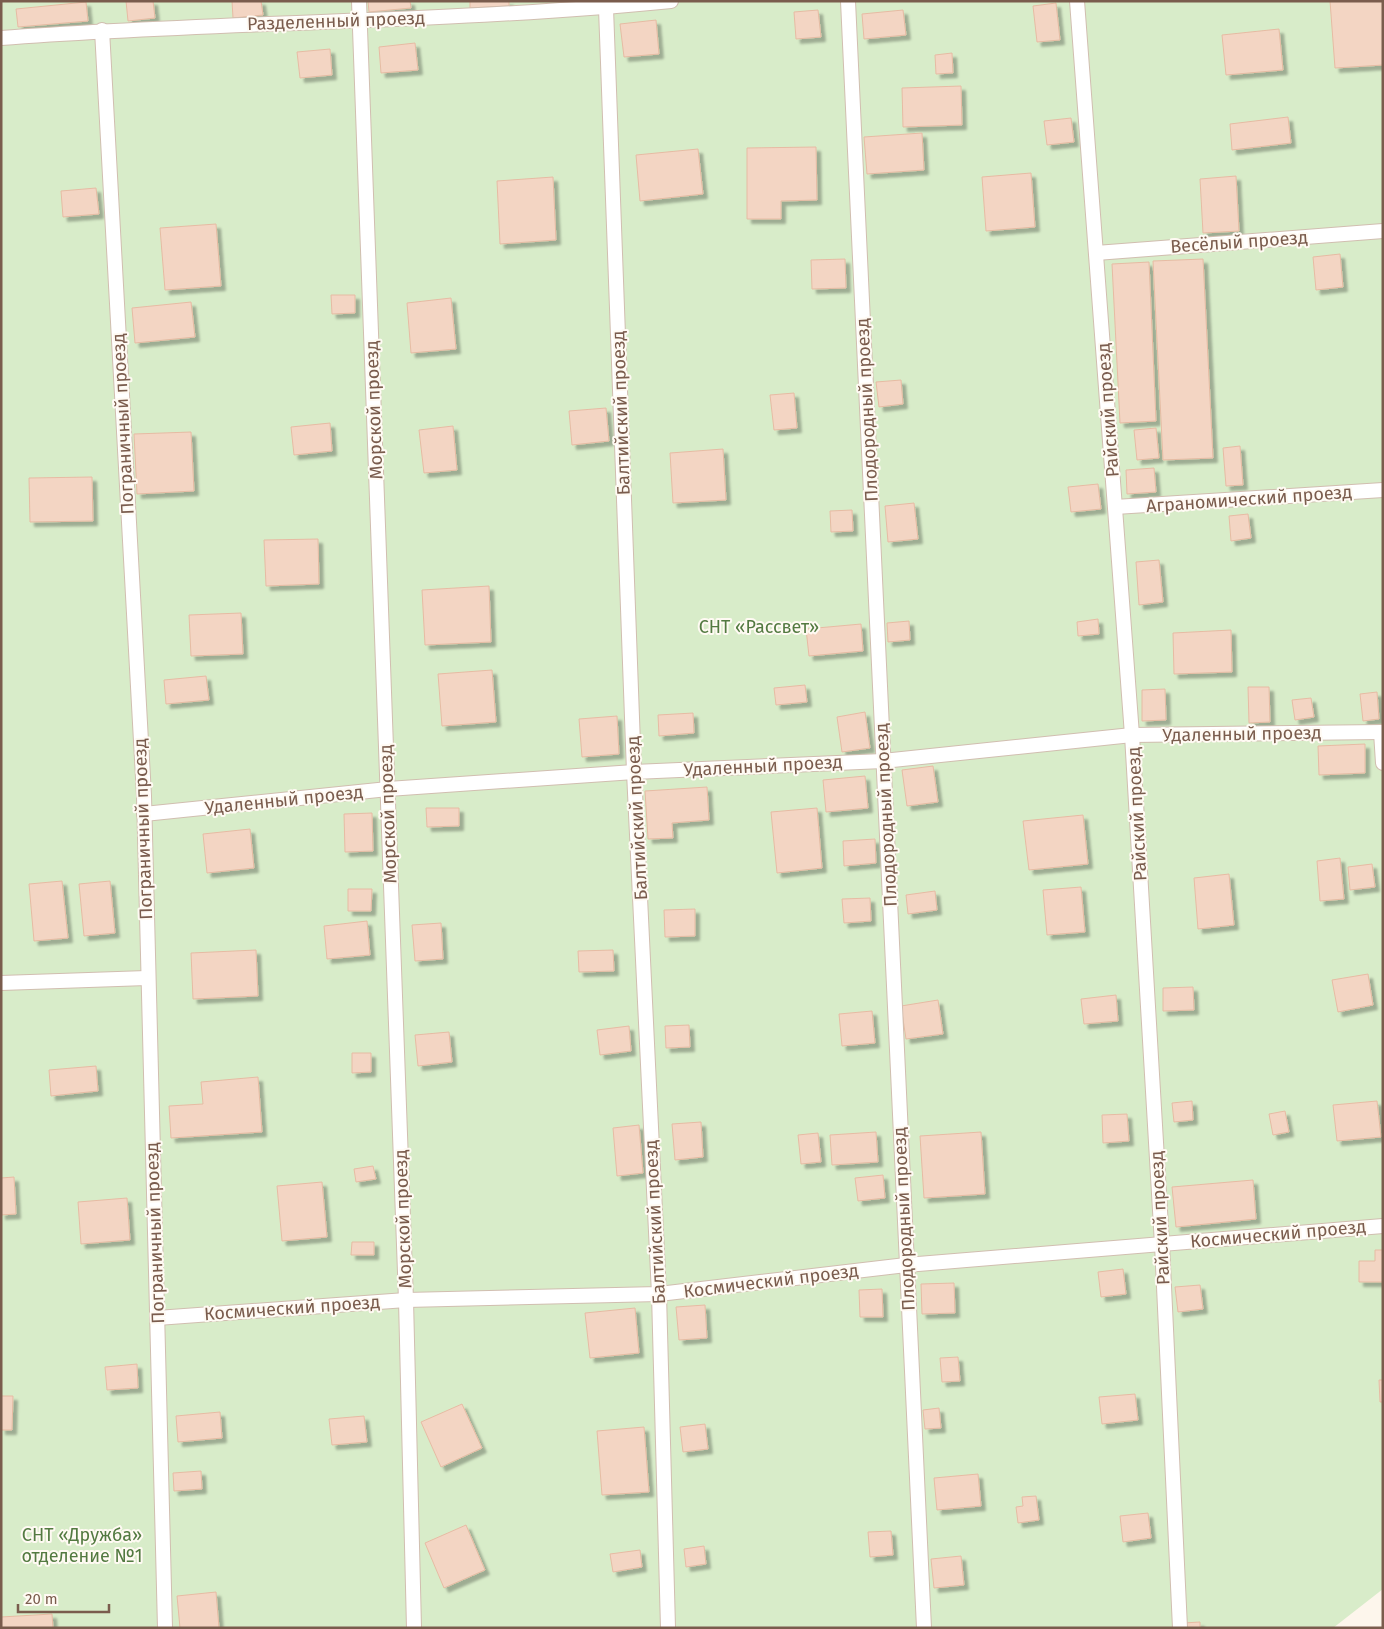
<svg xmlns="http://www.w3.org/2000/svg" width="1384" height="1629" font-family="'Fira Sans',sans-serif">
<style>
.green{fill:#d8ecc9}
.building{fill:#f3d5c3;stroke:#e6bba3;filter:url(#shadow)}
.lines{fill:none;stroke-linecap:round;stroke-linejoin:round}
.service-casing{stroke:#d1beb0;stroke-width:16}
.service{stroke:#fff;stroke-width:14}
.labels{text-anchor:middle;dominant-baseline:central;stroke-width:4;stroke-linejoin:round;paint-order:stroke}
.street-label{font-size:18px;fill:#7a5c4d;stroke:#fffaf3}
.park-label{font-size:18px;fill:#537a41;stroke:#fffaf3}
</style>
<defs>
<filter id="shadow"><feDropShadow dx="4.5" dy="4.5" stdDeviation="1" flood-color="#0004"/></filter>
</defs>
<rect width="100%" height="100%" fill="#fdf6ec"/>
<polygon class="green" points="1,1 1383,1 1383,1589 1333,1628 1,1628"/>
<g class="building">
<polygon points="126,1 153,1 155,18 128,21"/>
<polygon points="232,1 261,1 263,15 233,18"/>
<polygon points="368,1 410,1 411,8 369,12"/>
<polygon points="470,1 509,1 509,6 470,8"/>
<polygon points="1330,1 1383,1 1383,65 1335,68"/>
<polygon points="86,2 88,21 18,27 16,9"/>
<polygon points="1056,3 1060,40 1037,42 1033,6"/>
<polygon points="818,10 821,37 796,39 794,12"/>
<polygon points="903,10 906,35 864,39 862,14"/>
<polygon points="656,20 659,54 624,57 620,24"/>
<polygon points="1279,29 1283,70 1226,75 1222,35"/>
<polygon points="415,43 418,70 381,73 379,47"/>
<polygon points="330,49 332,75 300,78 297,52"/>
<polygon points="952,53 953,73 936,74 935,55"/>
<polygon points="961,86 962,125 903,127 902,88"/>
<polygon points="1288,117 1291,143 1232,150 1230,124"/>
<polygon points="1071,118 1074,142 1047,145 1044,121"/>
<polygon points="922,133 924,170 867,174 864,137"/>
<polygon points="816,147 817,200 781,201 781,219 747,219 747,148"/>
<polygon points="698,149 703,194 640,201 636,155"/>
<polygon points="1031,173 1035,227 986,231 982,177"/>
<polygon points="1236,176 1239,231 1203,233 1200,179"/>
<polygon points="553,177 556,240 500,244 497,181"/>
<polygon points="96,188 99,214 63,217 61,191"/>
<polygon points="216,224 221,286 165,290 160,228"/>
<polygon points="1340,254 1343,287 1316,290 1313,257"/>
<polygon points="845,259 846,288 812,289 811,260"/>
<polygon points="1203,259 1213,458 1163,460 1153,261"/>
<polygon points="1149,262 1156,421 1120,423 1112,264"/>
<polygon points="331,295 355,295 355,313 332,314"/>
<polygon points="451,298 456,349 411,353 407,303"/>
<polygon points="191,302 195,337 135,343 132,308"/>
<polygon points="901,380 903,404 879,407 876,382"/>
<polygon points="794,393 797,428 774,430 770,395"/>
<polygon points="606,408 609,441 572,445 569,411"/>
<polygon points="330,423 332,451 294,455 291,427"/>
<polygon points="453,426 457,470 424,473 419,430"/>
<polygon points="1156,428 1159,458 1137,460 1134,430"/>
<polygon points="191,432 194,491 137,494 134,434"/>
<polygon points="1240,446 1243,485 1226,486 1223,448"/>
<polygon points="723,449 726,500 673,503 670,453"/>
<polygon points="1154,468 1156,492 1127,494 1126,470"/>
<polygon points="92,477 93,521 30,522 29,478"/>
<polygon points="1098,484 1101,509 1071,512 1068,487"/>
<polygon points="914,503 918,539 888,542 885,506"/>
<polygon points="852,510 853,531 831,532 830,511"/>
<polygon points="1248,514 1251,538 1231,541 1229,516"/>
<polygon points="318,539 319,584 266,586 264,540"/>
<polygon points="1159,560 1163,602 1139,605 1136,562"/>
<polygon points="489,586 491,642 425,645 422,590"/>
<polygon points="241,613 243,654 191,656 189,615"/>
<polygon points="1098,619 1099,634 1078,636 1077,622"/>
<polygon points="909,621 910,640 888,642 887,623"/>
<polygon points="861,624 863,651 809,656 806,629"/>
<polygon points="1231,630 1232,672 1174,674 1173,633"/>
<polygon points="492,670 496,722 442,726 438,674"/>
<polygon points="206,676 209,700 166,704 164,680"/>
<polygon points="805,685 807,702 776,705 774,688"/>
<polygon points="1248,687 1269,687 1270,722 1249,723"/>
<polygon points="1165,689 1166,720 1142,721 1142,690"/>
<polygon points="1377,692 1379,719 1363,721 1360,694"/>
<polygon points="1311,698 1314,717 1295,720 1292,700"/>
<polygon points="865,712 870,748 842,752 837,717"/>
<polygon points="693,713 694,733 659,736 658,715"/>
<polygon points="617,716 619,754 582,757 579,719"/>
<polygon points="1365,744 1365,773 1319,775 1318,746"/>
<polygon points="933,766 938,802 907,806 902,770"/>
<polygon points="865,776 868,808 826,812 823,780"/>
<polygon points="707,787 709,820 672,823 673,838 648,839 645,791"/>
<polygon points="426,808 459,808 459,826 427,827"/>
<polygon points="817,808 822,868 777,873 771,812"/>
<polygon points="372,813 373,851 345,852 344,814"/>
<polygon points="1083,815 1088,864 1029,870 1023,821"/>
<polygon points="250,829 254,868 207,873 203,834"/>
<polygon points="875,839 876,863 844,866 843,841"/>
<polygon points="1340,858 1344,899 1320,901 1317,861"/>
<polygon points="1372,864 1375,887 1350,890 1348,867"/>
<polygon points="1229,874 1234,925 1198,929 1194,878"/>
<polygon points="62,881 68,938 34,941 29,884"/>
<polygon points="110,881 115,933 84,936 79,884"/>
<polygon points="1081,887 1085,932 1047,935 1043,890"/>
<polygon points="348,889 372,889 371,911 348,911"/>
<polygon points="935,891 937,910 908,914 906,895"/>
<polygon points="870,898 871,921 844,923 842,899"/>
<polygon points="695,909 695,936 665,937 664,910"/>
<polygon points="367,921 370,955 327,959 324,926"/>
<polygon points="441,923 443,959 415,961 412,925"/>
<polygon points="256,950 258,996 193,999 191,953"/>
<polygon points="613,950 614,971 579,972 578,951"/>
<polygon points="1368,974 1373,1005 1338,1012 1332,980"/>
<polygon points="1193,987 1194,1010 1163,1011 1163,988"/>
<polygon points="1116,995 1118,1021 1084,1024 1081,999"/>
<polygon points="938,1000 943,1034 906,1039 901,1006"/>
<polygon points="872,1011 875,1043 842,1046 839,1014"/>
<polygon points="689,1025 690,1047 666,1048 665,1026"/>
<polygon points="629,1026 631,1051 600,1055 597,1030"/>
<polygon points="449,1032 452,1062 418,1066 415,1035"/>
<polygon points="352,1053 371,1053 371,1072 352,1073"/>
<polygon points="96,1066 98,1091 51,1096 49,1070"/>
<polygon points="258,1077 262,1132 171,1138 169,1106 203,1104 201,1082"/>
<polygon points="1192,1101 1193,1120 1174,1122 1172,1103"/>
<polygon points="1377,1101 1381,1137 1337,1141 1333,1105"/>
<polygon points="1285,1111 1289,1132 1273,1135 1269,1114"/>
<polygon points="1127,1114 1129,1141 1103,1143 1102,1115"/>
<polygon points="701,1122 703,1157 675,1160 672,1124"/>
<polygon points="639,1125 643,1173 617,1176 613,1128"/>
<polygon points="876,1132 878,1162 832,1165 830,1135"/>
<polygon points="981,1132 985,1194 924,1198 920,1136"/>
<polygon points="818,1133 821,1162 801,1164 798,1135"/>
<polygon points="373,1166 376,1179 356,1182 354,1169"/>
<polygon points="883,1175 885,1198 858,1201 855,1178"/>
<polygon points="14,1177 16,1214 1,1215 1,1178"/>
<polygon points="1253,1180 1256,1219 1176,1227 1172,1187"/>
<polygon points="322,1182 327,1237 282,1241 277,1186"/>
<polygon points="127,1198 130,1240 81,1244 78,1202"/>
<polygon points="352,1242 374,1242 374,1255 351,1255"/>
<polygon points="1375,1250 1383,1250 1383,1282 1359,1282 1359,1261 1375,1261"/>
<polygon points="1123,1269 1126,1294 1101,1297 1098,1272"/>
<polygon points="954,1283 955,1313 922,1314 921,1284"/>
<polygon points="1200,1285 1203,1309 1178,1312 1175,1287"/>
<polygon points="882,1289 883,1317 860,1317 859,1290"/>
<polygon points="705,1305 707,1338 679,1340 676,1307"/>
<polygon points="635,1308 639,1353 590,1358 585,1313"/>
<polygon points="958,1357 960,1381 942,1382 940,1358"/>
<polygon points="137,1364 138,1388 107,1390 105,1367"/>
<polygon points="1379,1380 1383,1380 1383,1402 1380,1402"/>
<polygon points="1135,1394 1138,1420 1102,1424 1099,1397"/>
<polygon points="1,1396 13,1396 12,1430 1,1430"/>
<polygon points="462,1404 482,1448 441,1467 421,1422"/>
<polygon points="939,1408 941,1428 925,1429 923,1410"/>
<polygon points="220,1412 222,1438 178,1442 176,1416"/>
<polygon points="364,1416 367,1442 332,1445 329,1419"/>
<polygon points="705,1424 708,1449 683,1452 680,1427"/>
<polygon points="644,1427 649,1492 602,1495 597,1431"/>
<polygon points="201,1471 202,1489 174,1491 173,1473"/>
<polygon points="978,1474 981,1506 937,1510 934,1478"/>
<polygon points="1036,1496 1039,1520 1018,1523 1016,1507 1023,1506 1022,1497"/>
<polygon points="1148,1513 1151,1538 1123,1542 1120,1516"/>
<polygon points="466,1525 485,1570 444,1588 425,1543"/>
<polygon points="891,1531 893,1555 870,1557 868,1532"/>
<polygon points="704,1546 706,1564 686,1567 684,1549"/>
<polygon points="640,1550 642,1567 613,1572 610,1554"/>
<polygon points="961,1556 964,1585 934,1588 931,1559"/>
<polygon points="216,1592 219,1628 180,1628 177,1596"/>
<polygon points="52,1614 53,1628 1,1628 1,1617"/>
<polygon points="1200,1622 1200,1628 1183,1628 1183,1623"/>
</g>
<g class="lines">
<defs>
<g id="service">
<polyline points="359,1 406,1300 414,1628"/>
<polyline points="848,1 924,1628"/>
<polyline points="1077,1 1132,735 1162,1244 1180,1628"/>
<polyline points="606,8 634,772 659,1294 668,1628"/>
<polyline points="102,30 144,796 165,1628"/>
<path d="M1,38c223,-17 447,-15 670,-37"/>
<polyline points="1096,253 1383,231"/>
<polyline points="1115,507 1383,490"/>
<polyline points="1381,732 1383,763"/>
<polyline points="144,814 388,789 634,772 883,761 1132,735 1383,732"/>
<polyline points="1,983 147,978"/>
<polyline points="157,1318 406,1300 659,1294 906,1265 1383,1226"/>
</g>
</defs>
<use href="#service" class="service-casing"/>
<use href="#service" class="service"/>
</g>
<g class="labels">
<g class="street-label">
<text transform="translate(336 21) rotate(-2)">Разделенный проезд</text>
<text transform="translate(1239 242) rotate(-4)">Весёлый проезд</text>
<text transform="translate(374 410) rotate(-92)">Морской проезд</text>
<text transform="translate(867 410) rotate(-93)">Плодородный проезд</text>
<text transform="translate(1108 410) rotate(-94)">Райский проезд</text>
<text transform="translate(621 413) rotate(-92)">Балтийский проезд</text>
<text transform="translate(123 424) rotate(-93)">Пограничный проезд</text>
<text transform="translate(1249 499) rotate(-4)">Аграномический проезд</text>
<text transform="translate(1242 734) rotate(-1)">Удаленный проезд</text>
<text transform="translate(763 766) rotate(-3)">Удаленный проезд</text>
<text transform="translate(284 800) rotate(-6)">Удаленный проезд</text>
<text transform="translate(388 814) rotate(-92)">Морской проезд</text>
<text transform="translate(1137 814) rotate(-93)">Райский проезд</text>
<text transform="translate(886 815) rotate(-93)">Плодородный проезд</text>
<text transform="translate(637 818) rotate(-93)">Балтийский проезд</text>
<text transform="translate(143 829) rotate(-92)">Пограничный проезд</text>
<text transform="translate(1160 1218) rotate(-93)">Райский проезд</text>
<text transform="translate(403 1219) rotate(-92)">Морской проезд</text>
<text transform="translate(904 1219) rotate(-93)">Плодородный проезд</text>
<text transform="translate(655 1222) rotate(-93)">Балтийский проезд</text>
<text transform="translate(155 1233) rotate(-92)">Пограничный проезд</text>
<text transform="translate(1278 1234) rotate(-5)">Космический проезд</text>
<text transform="translate(771 1281) rotate(-7)">Космический проезд</text>
<text transform="translate(292 1308) rotate(-4)">Космический проезд</text>
</g>
<g class="park-label">
<text x="759" y="627">СНТ «Рассвет»</text>
<text x="82" y="1535">СНТ «Дружба»<tspan x="82" dy="21">отделение №1</tspan></text>
</g>
</g>
<rect width="1384" height="1629" fill="none" stroke="#7a5c4d" stroke-width="5"/>
<path d="M18 1604v8h91v-8" fill="none" stroke="#7a5c4d" stroke-width="2.5"/>
<text x="25" y="1604" font-size="15" fill="#7a5c4d" stroke="#fffaf3" stroke-width="4" paint-order="stroke">20 m</text>
</svg>
